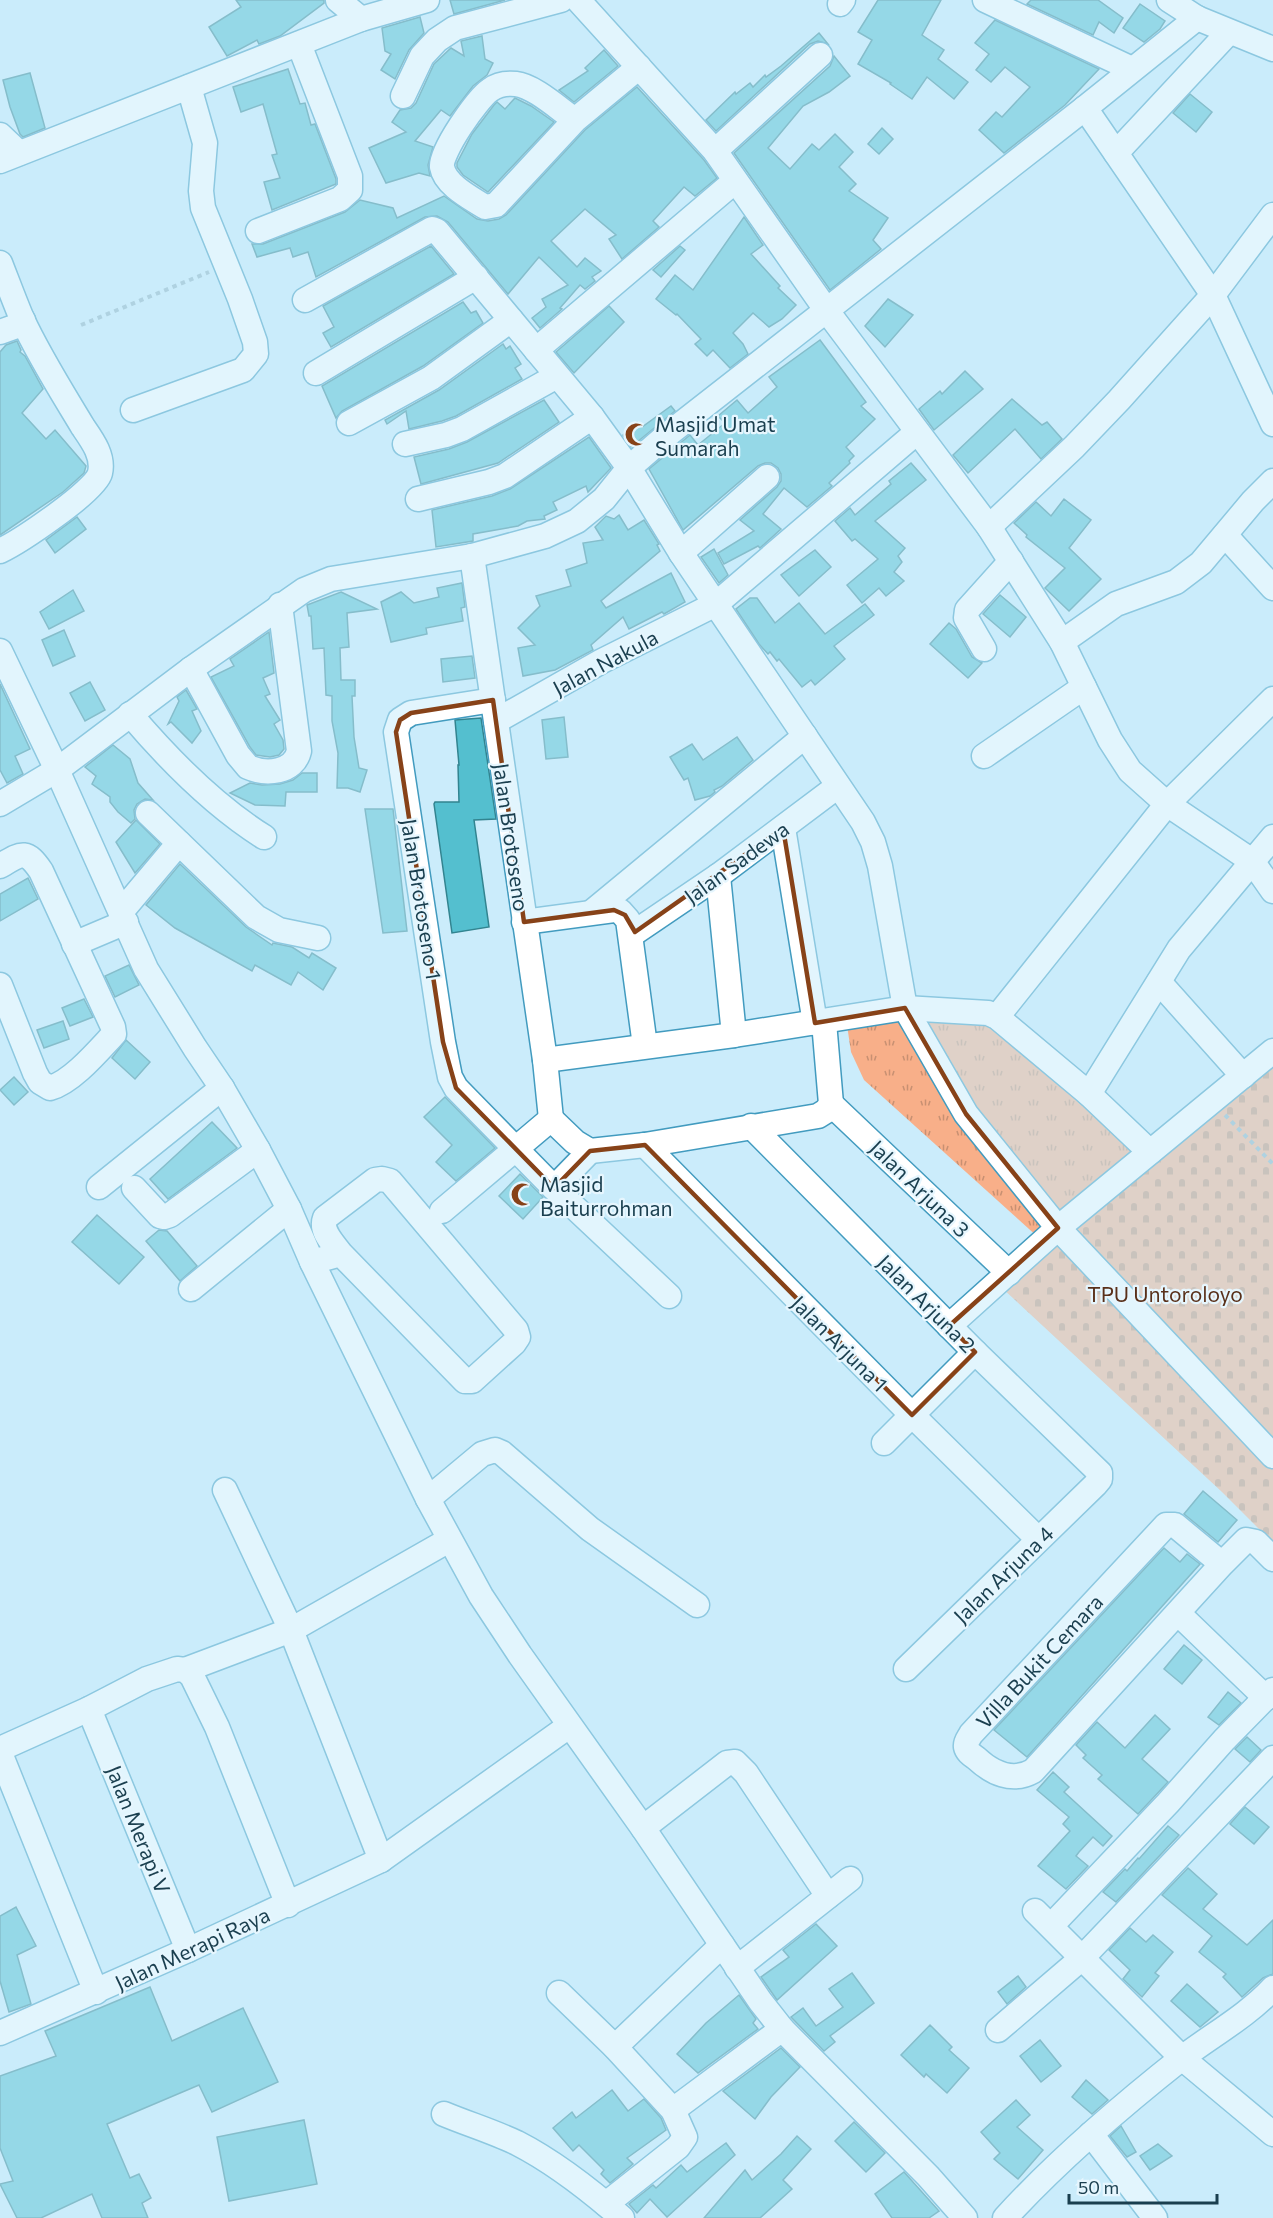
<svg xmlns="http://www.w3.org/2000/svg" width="1273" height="2218" font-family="Commissioner,sans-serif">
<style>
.grass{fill:url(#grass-tufts)}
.cemetery{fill:url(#cemetery-stones)}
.building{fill:#54bfcf;stroke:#328490;stroke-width:1.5}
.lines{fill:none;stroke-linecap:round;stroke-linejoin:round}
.minor-casing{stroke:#429bbf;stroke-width:27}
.path{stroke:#8fb1c0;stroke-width:4;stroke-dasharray:4.5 4.5;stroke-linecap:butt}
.minor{stroke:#fff;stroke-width:24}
.marked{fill:none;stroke:#874218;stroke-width:4.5;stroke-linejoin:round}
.labels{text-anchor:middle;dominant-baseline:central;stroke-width:4.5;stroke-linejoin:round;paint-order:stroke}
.poi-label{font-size:21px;fill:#1a3f4f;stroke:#e6f6fe;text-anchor:start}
.street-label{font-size:21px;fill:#1a3f4f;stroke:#e6f6fe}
.park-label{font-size:21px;fill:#59301a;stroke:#e6f6fe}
</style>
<defs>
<pattern id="grass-tufts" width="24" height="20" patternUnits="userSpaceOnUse" patternTransform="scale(1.5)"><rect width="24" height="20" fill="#f8af89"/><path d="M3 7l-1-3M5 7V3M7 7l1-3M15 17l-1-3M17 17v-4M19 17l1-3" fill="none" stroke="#c89072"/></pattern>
<pattern id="cemetery-stones" width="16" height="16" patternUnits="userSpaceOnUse" patternTransform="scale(1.5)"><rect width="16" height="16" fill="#f8af89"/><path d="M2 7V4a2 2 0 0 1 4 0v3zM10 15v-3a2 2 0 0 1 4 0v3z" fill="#c89072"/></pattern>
</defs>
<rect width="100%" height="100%" fill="#cbecfb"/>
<polygon class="grass" points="892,1017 992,1020 1142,1150 1039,1238 864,1080 851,1052 847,1025"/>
<polygon class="cemetery" points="1273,1060 1273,1543 1222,1492 1002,1288"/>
<g class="building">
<polygon points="236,0 324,0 324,3 280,36 259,44 257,40 227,56 209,27 241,7"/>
<polygon points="450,0 505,0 454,14"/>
<polygon points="878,0 941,0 922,35 944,50 938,59 968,82 954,99 927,77 912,99 890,84 891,83 858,64 872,40 858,32"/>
<polygon points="1031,0 1098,0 1123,18 1114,33 1099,22 1093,35 1027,4"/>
<polygon points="1140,4 1165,21 1160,29 1144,42 1123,28"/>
<polygon points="420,17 424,33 409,50 395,79 381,70 391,54 385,51 382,28"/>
<polygon points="995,20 1099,69 1065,105 1004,153 979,130 996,112 1002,117 1030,87 1005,67 991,82 976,70 989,54 975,43"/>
<polygon points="819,33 828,44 818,41 810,44 716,131 706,120 735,92 736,94 750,83 753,87 765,75 766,77 781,66"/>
<polygon points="482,36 485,59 493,63 487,75 473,86 450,116 441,110 415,141 433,147 428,165 430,176 419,173 386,183 369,148 406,132 392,122 400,110 411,108 416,103 434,64 451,48 464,56 461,41"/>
<polygon points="604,50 618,66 574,102 559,90 588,71 585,68"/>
<polygon points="834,56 850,76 829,92 803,106 768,148 790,169 812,144 819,150 835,134 853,152 839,167 856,184 849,191 888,218 873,240 881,249 830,290 734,153 830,66"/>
<polygon points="288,69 300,104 305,103 311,125 315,124 336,179 336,184 272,210 264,182 280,178 272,155 277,154 263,104 241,112 233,87"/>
<polygon points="30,73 45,128 23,137 20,134 10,107 3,80"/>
<polygon points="637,87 704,160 717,178 695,196 684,187 653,221 659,227 622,259 609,239 616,235 585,209 551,241 577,267 585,258 601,271 592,277 595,281 585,289 580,285 560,308 562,309 540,328 532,318 546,307 542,299 568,285 539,257 508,294 448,222 437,216 425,217 316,277 308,252 293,257 290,248 257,257 252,244 263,244 345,212 360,200 393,208 397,218 444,196 477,219 488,221 499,219 506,215 585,130"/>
<polygon points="1190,94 1212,112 1196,132 1173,113"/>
<polygon points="515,98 531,106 554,122 488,192 463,175 457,167 457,163 472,134 494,105 497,102 505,109"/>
<polygon points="882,128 893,139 879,154 868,144"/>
<polygon points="744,217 763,245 751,254 780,286 778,288 796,305 782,319 769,327 753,313 733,333 743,344 748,354 730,368 713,350 707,356 695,344 701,339 677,314 676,315 656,299 675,275 693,290"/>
<polygon points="431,246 454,274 331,347 323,333 334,327 323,306"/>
<polygon points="680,246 685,250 661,277 653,270"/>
<polygon points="888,299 913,315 885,347 865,326"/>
<polygon points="463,302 471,313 476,311 483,323 423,366 342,411 336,418 322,386"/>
<polygon points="609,306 624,322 574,373 556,352"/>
<polygon points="820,340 866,402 861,406 875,419 846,447 854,456 849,461 850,463 829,483 832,486 807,507 784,488 763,514 781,529 760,548 758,546 724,564 718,553 754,531 740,520 777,487 781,481 781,474 778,468 771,463 765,463 758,466 683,530 649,469 690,435 698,445 725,423 718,416 737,400 748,413 777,387 769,377"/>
<polygon points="17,341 21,350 20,352 25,356 43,389 22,413 46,439 55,430 86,466 84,473 63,492 0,535 0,352 6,345"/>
<polygon points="503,344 506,349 510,346 521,364 515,368 522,379 456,416 442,421 409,429 406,411 387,424 385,420 439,390"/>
<polygon points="965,371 983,389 934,430 919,409 940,391 942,394"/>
<polygon points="1012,399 1042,425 1047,422 1062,439 1041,459 1015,429 968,473 953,455"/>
<polygon points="544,400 559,422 498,463 421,484 414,457 449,449 467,442"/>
<polygon points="671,406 675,411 631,447 623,435 637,422 642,427"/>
<polygon points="589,437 611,468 588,492 586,486 553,502 557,510 544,516 545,519 527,521 518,526 473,534 473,541 436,547 432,510 492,496 510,489"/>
<polygon points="911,463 926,480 875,521 905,548 898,556 902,562 894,572 904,581 886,596 879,588 862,603 847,585 878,559 855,539 852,541 835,521 850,508 855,515 891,484 889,481"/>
<polygon points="1064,499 1091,520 1069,548 1101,579 1069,611 1045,588 1065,568 1026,537 1027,535 1014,523 1036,502 1051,516"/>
<polygon points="619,515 628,530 644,520 659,544 657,545 660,551 601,601 606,608 671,573 685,602 664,614 662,612 629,629 623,617 591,645 593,650 555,670 523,676 518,648 535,645 518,628 540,606 536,596 571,586 566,570 587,563 583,543 603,540 595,527 606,516 614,519"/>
<polygon points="77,517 86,529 55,553 46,540"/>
<polygon points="714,549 728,575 719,583 701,557"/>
<polygon points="815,550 831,567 799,596 781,575"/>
<polygon points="462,583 465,607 461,608 463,621 426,628 427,634 391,642 381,602 401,592 414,603 439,597 437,588"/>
<polygon points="73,590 84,611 49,629 40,612"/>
<polygon points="341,592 377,609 347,613 349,647 340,648 341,680 355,680 355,696 352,696 354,737 359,768 367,770 360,792 348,788 337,788 338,753 332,721 332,696 326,695 324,648 313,649 311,616 309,616 307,605"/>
<polygon points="1000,595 1026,617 1010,637 983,614"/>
<polygon points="750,598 757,598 775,623 799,603 825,634 865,604 874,615 834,646 845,659 815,685 811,680 802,687 779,659 777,661 770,652 768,654 759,644 736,609"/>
<polygon points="949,623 956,629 972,657 982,663 968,678 930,644"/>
<polygon points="64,630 75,656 53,666 42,640"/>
<polygon points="269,632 274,673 263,678 270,694 265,696 280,720 274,724 283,740 284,749 279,755 270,757 256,755 250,747 211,677 234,666 230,659"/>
<polygon points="472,656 475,678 443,682 441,659"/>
<polygon points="90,682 105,710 85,721 70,693"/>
<polygon points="0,684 30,749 15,756 23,774 7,783 0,770"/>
<polygon points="186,690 197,709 192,711 201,731 192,743 171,722 168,724 179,701 177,697"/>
<polygon points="564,717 568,757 546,759 542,720"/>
<polygon points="481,718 496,819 474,820 489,927 452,933 434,804 435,802 459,802 458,765 459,765 455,720"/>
<polygon points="737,737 753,760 722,786 714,790 715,792 710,796 695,800 688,778 684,780 670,757 692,744 703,760"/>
<polygon points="113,745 130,759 138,783 153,800 145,799 137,804 134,810 135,819 131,823 118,812 110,802 110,797 92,784 96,776 85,767"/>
<polygon points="302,773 317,773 317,792 286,792 285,806 255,805 230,793 250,783 262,785 280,784 293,780"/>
<polygon points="365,809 393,809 407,931 383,933"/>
<polygon points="136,820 160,844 135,873 116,842"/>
<polygon points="180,864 246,927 272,945 273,943 292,947 309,958 312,953 336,968 323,990 298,972 291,985 255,965 252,971 175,928 146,905"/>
<polygon points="28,878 38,899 0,921 0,894"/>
<polygon points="129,965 139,985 115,997 105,976"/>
<polygon points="84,999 93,1017 70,1026 62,1008"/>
<polygon points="63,1021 69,1039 44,1048 37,1030"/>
<polygon points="126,1040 150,1062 135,1079 112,1058"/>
<polygon points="14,1077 28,1092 14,1105 0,1090"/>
<polygon points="445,1097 495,1148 456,1181 436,1162 452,1145 424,1117"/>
<polygon points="212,1122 237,1148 168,1199 150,1179"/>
<polygon points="520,1174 543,1197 523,1219 499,1196"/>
<polygon points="97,1215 144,1257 119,1284 72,1242"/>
<polygon points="159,1230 167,1231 197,1266 180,1281 146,1241"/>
<polygon points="1203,1491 1237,1520 1218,1542 1184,1514"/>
<polygon points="1164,1548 1180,1562 1187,1554 1200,1564 1027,1757 994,1730"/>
<polygon points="1184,1645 1202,1660 1182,1684 1164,1669"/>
<polygon points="1228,1692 1241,1703 1219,1725 1208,1717"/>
<polygon points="1155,1715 1170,1729 1142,1759 1168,1782 1138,1814 1098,1779 1102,1775 1083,1758 1086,1755 1076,1745 1097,1722 1125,1748"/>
<polygon points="1247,1737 1261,1750 1250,1762 1235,1749"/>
<polygon points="1053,1772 1069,1787 1064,1792 1112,1836 1103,1846 1093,1837 1079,1852 1076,1856 1088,1866 1066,1889 1038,1866 1070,1831 1063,1824 1069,1817 1037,1790"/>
<polygon points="1245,1807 1269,1827 1254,1844 1230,1824"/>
<polygon points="1168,1826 1179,1835 1116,1902 1103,1892 1125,1869 1127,1871 1138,1858 1139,1859"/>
<polygon points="1188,1868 1217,1894 1203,1909 1247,1945 1273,1920 1273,1974 1263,1978 1242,1997 1223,1977 1226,1974 1199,1952 1212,1936 1162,1895"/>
<polygon points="16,1907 36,1946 17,1955 31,2004 9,2012 0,1981 0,1916"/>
<polygon points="816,1924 837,1946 777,2000 761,1977 789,1957 783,1950"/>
<polygon points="1130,1928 1146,1942 1153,1935 1173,1952 1155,1973 1159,1976 1142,1997 1123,1979 1130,1970 1109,1950"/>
<polygon points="852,1973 874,2003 830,2036 835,2042 824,2051 791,2017 803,2008 816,2026 843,2007 829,1989"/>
<polygon points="1018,1976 1026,1987 1007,2004 998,1992"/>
<polygon points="1187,1984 1218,2012 1200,2027 1171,2001"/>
<polygon points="150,1987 172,2041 243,2008 278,2082 212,2112 199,2085 107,2124 130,2178 139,2174 151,2198 142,2203 148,2218 102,2218 92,2194 41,2218 17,2218 0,2184 13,2181 0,2148 0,2076 56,2056 45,2031"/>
<polygon points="739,1995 756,2019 753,2023 758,2029 698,2073 677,2054 706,2023"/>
<polygon points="930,2025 952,2047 949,2050 969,2068 947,2093 926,2074 924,2077 901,2055"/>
<polygon points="1040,2040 1061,2066 1041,2082 1020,2056"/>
<polygon points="781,2048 800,2067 771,2097 755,2119 723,2091"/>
<polygon points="1086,2080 1108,2100 1092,2114 1072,2097"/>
<polygon points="612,2090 628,2111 644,2099 661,2118 666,2130 627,2158 633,2164 610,2183 601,2174 604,2170 579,2145 573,2151 553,2128 572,2112 576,2118"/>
<polygon points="1016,2100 1030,2115 1017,2127 1043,2150 1018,2179 994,2159 1000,2153 981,2132"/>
<polygon points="304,2120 317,2184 229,2201 217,2137"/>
<polygon points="854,2122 885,2153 866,2172 835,2141"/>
<polygon points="1121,2126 1136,2152 1127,2157 1110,2136"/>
<polygon points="797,2136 811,2149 783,2180 792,2189 760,2218 704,2218 745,2170 752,2180 781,2154"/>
<polygon points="726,2143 735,2155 667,2217 650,2199 637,2213 629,2204 653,2185 656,2188 681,2165 687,2172"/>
<polygon points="1158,2144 1172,2156 1150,2170 1140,2156"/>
<polygon points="904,2172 939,2211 929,2218 892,2218 875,2194"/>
</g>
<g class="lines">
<defs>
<g id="minor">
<polyline points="338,0 361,19"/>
<polyline points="578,0 715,151 827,311 989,527 1062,642 1110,740 1130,771 1167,804 1252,861 1273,891"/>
<polyline points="985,0 1132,69"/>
<polyline points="1169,0 1197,18 1273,49"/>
<polyline points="840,4 843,0"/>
<polyline points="403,96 422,56 437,40 455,28 561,0"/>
<polyline points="1085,108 1213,295 1273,424"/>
<path d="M575,120c-16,-11 -41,-34 -59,-36 -10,-1 -18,0 -26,6 -13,9 -50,62 -48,77 3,18 29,31 43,40l11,-2 79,-85 64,-53"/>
<polyline points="0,135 19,153"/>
<polyline points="715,151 820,55"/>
<polyline points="1116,153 1229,32"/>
<polyline points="0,161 361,19 427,0"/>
<polyline points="258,231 340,199 350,190 350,176 299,44"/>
<path d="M0,263c7,18 14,37 22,56 17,37 40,73 61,108 9,13 21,29 17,46 -4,18 -81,69 -100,78"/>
<polyline points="305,300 432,229 437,231 592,417 629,468 681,553 863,822 873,842 880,866 905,1008 966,1114 1058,1228 1273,1456"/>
<polyline points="0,332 14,327 23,320"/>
<polyline points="536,350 735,181"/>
<polyline points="316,373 476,277"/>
<polyline points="133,410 243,370 256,354 255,342 240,299 203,208 201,191 205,143 189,87"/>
<polyline points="349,423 431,378 511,320"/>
<polyline points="405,444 446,435 462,429 557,376"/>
<polyline points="418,499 489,482 505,476 592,417"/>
<polyline points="989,527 1074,447 1119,400 1213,295 1273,215"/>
<polyline points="1225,535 1273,588"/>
<polyline points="681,553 767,477"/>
<polyline points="472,556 545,1060 551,1119"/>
<polyline points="1062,642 1116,604 1176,582 1201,563 1253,501 1273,481"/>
<polyline points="984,649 966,618 967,610 1011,561"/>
<polyline points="0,651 57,770 146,969 195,1048 222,1088 258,1150 289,1209 312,1262 428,1499 481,1596 520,1655 643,1828 760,2001 782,2029 928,2176 965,2218"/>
<path d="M191,669l47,86 10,12c18,8 46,6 51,-16l-19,-146"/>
<polyline points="493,700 411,713 400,720 396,732 443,1042 450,1077 456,1088 554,1188 669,1296"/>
<path d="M130,714c39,46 83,91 134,123"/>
<polyline points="496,721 602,661 716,604 917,432"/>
<polyline points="984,756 1084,687"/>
<polyline points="0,804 57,770 191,669 304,590 331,579 472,556 545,536 577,521 604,499 629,468 667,435 1085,108 1197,18"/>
<polyline points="148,813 256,917 279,930 318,938"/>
<polyline points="783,828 815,1023"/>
<path d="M0,866c22,-13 26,-17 41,5l72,156 1,7c-16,17 -42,48 -64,54l-10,-6 -5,-9 -35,-88"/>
<polyline points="718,876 734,1035"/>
<polyline points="121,912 179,843"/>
<polyline points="592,912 805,736"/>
<polyline points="524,922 614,910 620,911 628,920 645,1046"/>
<polyline points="631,935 718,876 838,786"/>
<polyline points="74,944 126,922"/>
<polyline points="1159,982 1243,1076"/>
<polyline points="997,1017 1167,804 1273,699"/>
<polyline points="545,1060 734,1035 905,1008 988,1013 997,1017 1089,1094 1150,1152"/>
<polyline points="1089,1094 1179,949 1273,837"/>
<polyline points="831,1104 1009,1273"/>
<polyline points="551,1119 575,1142 590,1151 645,1145 818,1116 826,1111 831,1104 824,1022"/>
<polyline points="751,1126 975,1352 1100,1473 1100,1479 1095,1485 906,1669"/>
<polyline points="645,1145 912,1415 1038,1539"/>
<polyline points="99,1187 222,1088"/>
<polyline points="134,1188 160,1216 164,1217 170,1215 258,1150"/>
<polyline points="554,1188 590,1151"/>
<polyline points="442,1211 551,1119"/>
<path d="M312,1262l29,-8 124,127h7l42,-38 4,-6 -2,-7 -126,-149 -8,-2 -7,1 -50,38c-5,13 8,25 16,36"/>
<polyline points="191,1289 289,1209"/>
<polyline points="949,1326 1058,1228 1273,1051"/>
<polyline points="884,1443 975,1352"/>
<polyline points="225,1490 291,1630 381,1860"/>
<polyline points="428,1499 482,1454 495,1450 502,1453 590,1529 697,1605"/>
<path d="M1222,1564l-189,207c-21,12 -41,2 -57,-13 -4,-3 -9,-6 -10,-11 -1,-5 3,-9 5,-13l195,-209h9l47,39 24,-24 10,2 17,17"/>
<polyline points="1185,1620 1266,1698"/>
<polyline points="185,1670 291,1630 449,1540"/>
<polyline points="89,1709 188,1950"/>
<polyline points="0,1749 89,1709 147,1679 177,1669 185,1670 192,1676 217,1727 288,1905"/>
<polyline points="0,1753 96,1992"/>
<polyline points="643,1828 727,1763 735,1762 746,1773 828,1896"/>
<polyline points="1035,1911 1182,2058 1273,2134"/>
<polyline points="1051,1926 1168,1803 1224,1740 1273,1690"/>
<polyline points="737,1968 850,1879"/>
<polyline points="559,1993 615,2047 673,2110 685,2137 678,2147 606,2204"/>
<polyline points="998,2030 1082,1958 1273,1758"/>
<polyline points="0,2033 188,1950 381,1860 569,1726"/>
<polyline points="615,2047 722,1945"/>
<polyline points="673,2110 782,2029"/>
<path d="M444,2114c24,10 50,18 73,29 37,19 73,47 105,75"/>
<polyline points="1091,2134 1155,2218"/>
<path d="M1005,2218c54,-59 115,-111 177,-160 30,-23 65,-42 91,-70"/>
</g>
</defs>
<use href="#minor" class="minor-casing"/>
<g class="path">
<polyline points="81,325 209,272"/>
<polyline points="1225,1115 1273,1164"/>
</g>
<use href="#minor" class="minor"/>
</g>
<path d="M0 0H1273V2218H0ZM493,700l31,222 90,-12 11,5 10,17 148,-104 32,195 90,-15 61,106 92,114 -109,98 26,26 -63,63 -267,-270 -55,6 -36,37 -98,-100 -13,-46 -47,-310 4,-12 11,-7z" fill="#cbecfb" fill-opacity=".55" fill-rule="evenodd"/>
<path class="marked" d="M493,700l31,222 90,-12 11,5 10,17 148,-104 32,195 90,-15 61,106 92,114 -109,98 26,26 -63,63 -267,-270 -55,6 -36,37 -98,-100 -13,-46 -47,-310 4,-12 11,-7z"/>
<defs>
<symbol id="mosque-bare" viewBox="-9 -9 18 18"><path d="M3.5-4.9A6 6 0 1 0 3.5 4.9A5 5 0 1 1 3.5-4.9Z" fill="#874218" stroke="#e6f6fe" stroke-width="2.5" paint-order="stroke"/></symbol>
</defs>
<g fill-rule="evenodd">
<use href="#mosque-bare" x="620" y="418" width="33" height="33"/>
<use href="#mosque-bare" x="506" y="1178" width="33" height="33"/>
</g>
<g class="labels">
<g class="poi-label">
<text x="655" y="423">Masjid Umat<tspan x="655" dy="24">Sumarah</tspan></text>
<text x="540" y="1183">Masjid<tspan x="540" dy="24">Baiturrohman</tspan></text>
</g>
<g class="street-label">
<text transform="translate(605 662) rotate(-28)">Jalan Nakula</text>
<text transform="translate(512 837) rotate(82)">Jalan Brotoseno</text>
<text transform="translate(736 862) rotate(-36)">Jalan Sadewa</text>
<text transform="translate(422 899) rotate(81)">Jalan Brotoseno 1</text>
<text transform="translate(920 1188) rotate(44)">Jalan Arjuna 3</text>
<text transform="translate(927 1303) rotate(45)">Jalan Arjuna 2</text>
<text transform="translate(840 1343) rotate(45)">Jalan Arjuna 1</text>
<text transform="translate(1003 1574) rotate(-44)">Jalan Arjuna 4</text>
<text transform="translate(1039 1661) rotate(-47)">Villa Bukit Cemara</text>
<text transform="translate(139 1829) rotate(68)">Jalan Merapi V</text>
<text transform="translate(192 1948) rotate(-25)">Jalan Merapi Raya</text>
</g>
<g class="park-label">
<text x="1165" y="1293">TPU Untoroloyo</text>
</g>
</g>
<path d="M1069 2194v9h148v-9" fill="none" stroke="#1a3f4f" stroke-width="3"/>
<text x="1078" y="2194" font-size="18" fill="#1a3f4f" stroke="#e6f6fe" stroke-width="4.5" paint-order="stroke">50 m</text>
</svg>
